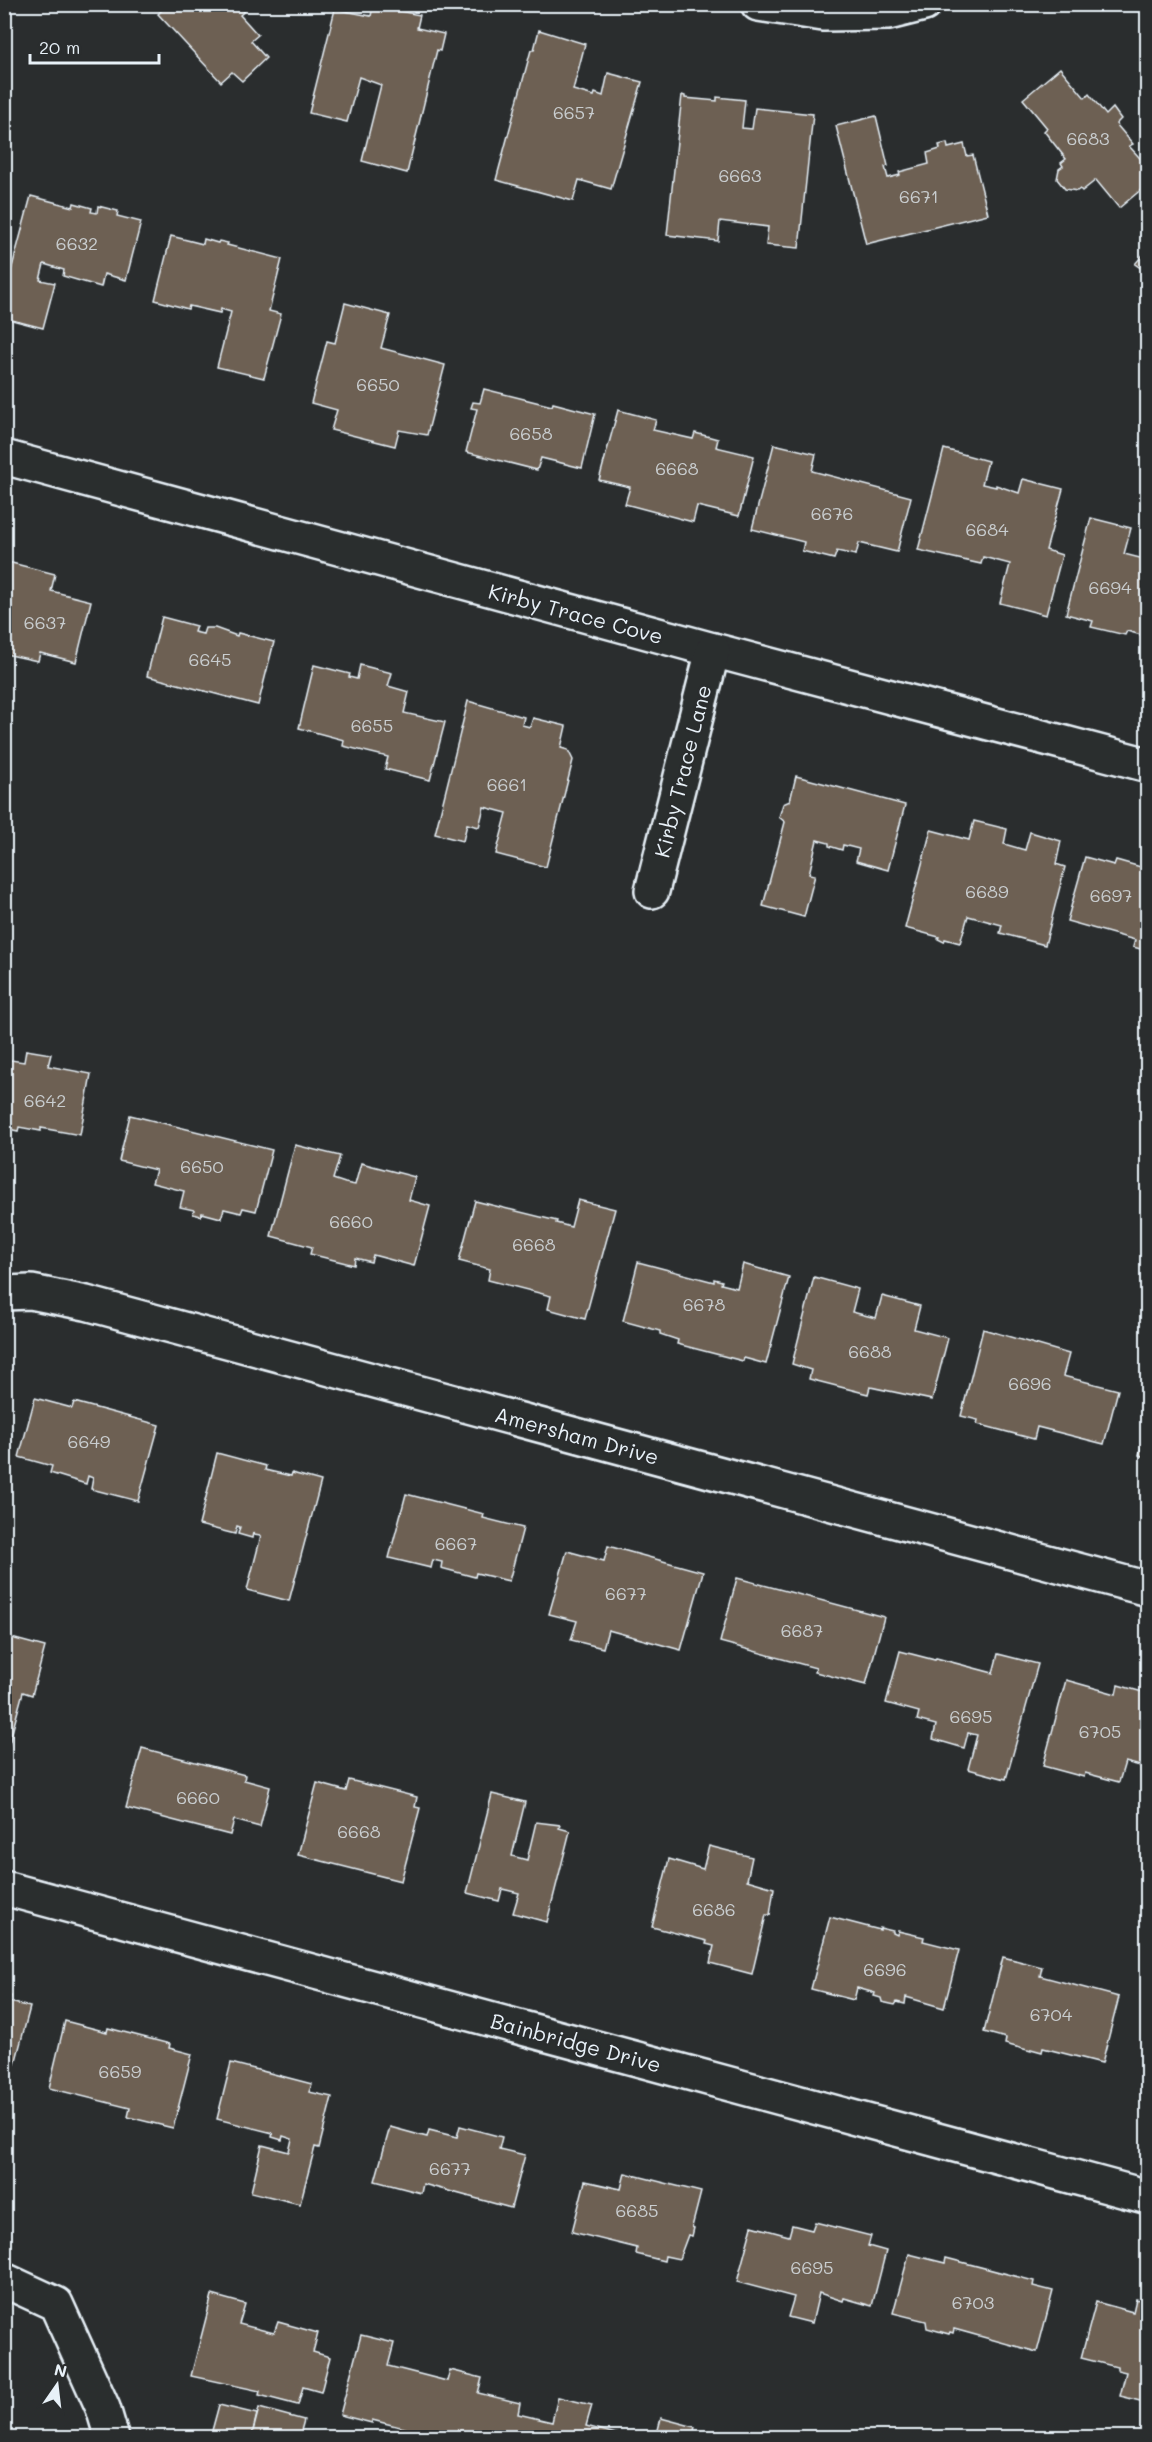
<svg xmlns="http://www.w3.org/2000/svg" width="1152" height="2442" font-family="Mali,sans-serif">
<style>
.building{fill:#6d6053;stroke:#e8f1f8;stroke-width:1.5}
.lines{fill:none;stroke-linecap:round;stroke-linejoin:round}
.minor-casing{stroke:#e8f1f8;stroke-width:38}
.minor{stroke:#2a2d2e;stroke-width:33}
.labels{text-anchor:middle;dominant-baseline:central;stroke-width:4.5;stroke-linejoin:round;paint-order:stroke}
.number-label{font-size:18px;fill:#c9cdcf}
.street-label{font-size:21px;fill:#e8f1f8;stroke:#2a2d2e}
</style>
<rect width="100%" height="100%" fill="#2a2d2e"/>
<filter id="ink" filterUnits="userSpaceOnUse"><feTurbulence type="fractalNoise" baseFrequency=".0167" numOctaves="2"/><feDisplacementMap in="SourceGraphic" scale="12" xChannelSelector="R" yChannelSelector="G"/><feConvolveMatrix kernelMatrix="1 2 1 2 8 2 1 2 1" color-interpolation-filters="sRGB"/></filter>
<g filter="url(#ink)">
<g class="building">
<polygon points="168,4 252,4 240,15 258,35 251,41 266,58 242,81 232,72 221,82 158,14"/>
<polygon points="373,6 420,15 417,28 444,34 440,51 437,50 407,173 362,161 381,85 359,77 347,122 309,113 335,9 371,16"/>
<polygon points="539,30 585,44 573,90 594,96 595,93 603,96 608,73 642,82 611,189 579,180 573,201 496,180 531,50 534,50"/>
<polygon points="1060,68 1085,98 1089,94 1106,115 1113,108 1121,119 1116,124 1133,144 1129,146 1148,167 1148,184 1119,208 1096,180 1082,191 1080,189 1077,191 1065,189 1057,179 1059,169 1063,166 1061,163 1066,159 1044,131 1047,128 1023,99"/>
<polygon points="682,95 685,96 685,98 717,101 717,97 745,100 742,128 752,129 755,108 813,114 799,248 766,245 768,227 720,221 718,241 667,235"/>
<polygon points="876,116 888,166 885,167 888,178 900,175 899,172 929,164 927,153 940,149 939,145 947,143 948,148 964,144 967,156 973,155 988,214 866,244 836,126"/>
<polygon points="31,196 73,207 74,203 92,208 91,212 97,213 98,206 118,211 117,216 141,222 126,280 104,274 101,287 63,276 64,270 44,264 40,280 55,283 43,328 4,318 4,297"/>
<polygon points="171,236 203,244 204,239 218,243 219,241 228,243 227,245 282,259 269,311 281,314 264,378 217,367 231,312 221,309 220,313 189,306 188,309 155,300"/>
<polygon points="1148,249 1148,273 1135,264"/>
<polygon points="345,303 390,315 381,348 445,365 427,435 399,430 395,446 331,430 337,410 311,403 327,341 335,343"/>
<polygon points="484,389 552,406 553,403 595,414 582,468 541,458 537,470 466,452 477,409 471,408 473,402 480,403"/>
<polygon points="618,410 656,420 653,430 693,439 695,433 718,439 716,447 754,456 739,516 697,506 693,522 625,504 630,487 599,480"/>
<polygon points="774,444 816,454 812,471 911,497 897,552 859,543 856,555 837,551 834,559 802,551 804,542 752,529"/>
<polygon points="944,449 988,461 982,484 996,487 996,485 1019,493 1023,479 1063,489 1046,550 1062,555 1046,615 1000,603 1010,564 983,557 981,564 918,550"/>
<polygon points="1091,518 1131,528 1124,554 1148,560 1148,637 1127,631 1125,635 1091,627 1093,621 1066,614"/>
<polygon points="4,561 55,574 51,591 91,601 76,662 40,653 38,661 5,654 7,644 4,643"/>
<polygon points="162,617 196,626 194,632 203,634 205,628 215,628 237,636 238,633 274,642 258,705 147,676"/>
<polygon points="314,665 350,674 349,677 357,679 360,665 392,673 388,686 409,692 404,713 445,722 430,780 385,769 388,757 343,746 344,740 299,728"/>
<polygon points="468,701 524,717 522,725 530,727 533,718 566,726 561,748 568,750 573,760 546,867 496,854 507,813 484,807 479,827 467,824 463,841 435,834"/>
<polygon points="796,776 905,805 888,870 856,861 859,849 843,845 842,850 829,846 829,843 817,840 809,874 815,875 804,917 763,906 785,822 779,817 783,804 790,801"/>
<polygon points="974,821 1007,829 1004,844 1025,850 1030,832 1061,841 1056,864 1065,867 1045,945 1000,933 1002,925 968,916 960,943 945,939 944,942 938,939 939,937 905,928 931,830 969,840"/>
<polygon points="1085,857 1114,865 1116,860 1148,869 1148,951 1133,947 1135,940 1067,921"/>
<polygon points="26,1050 51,1054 48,1066 91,1074 80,1135 41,1128 41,1131 19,1127 18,1131 4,1128 4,1059 24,1062"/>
<polygon points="130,1115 272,1150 256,1211 243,1208 241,1213 224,1209 221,1218 202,1213 201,1216 193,1214 194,1210 180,1207 184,1191 152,1183 156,1170 119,1161"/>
<polygon points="295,1145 340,1156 333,1179 345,1183 355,1185 361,1163 415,1177 409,1200 430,1206 414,1266 373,1255 371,1262 355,1258 354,1265 310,1254 312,1247 271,1236"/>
<polygon points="578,1200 615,1209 585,1319 548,1309 551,1296 488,1280 490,1269 459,1261 475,1201 557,1221 556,1223 571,1227"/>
<polygon points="638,1262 714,1282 714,1279 722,1281 721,1284 737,1288 743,1264 789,1277 766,1364 744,1358 743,1361 677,1344 678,1340 660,1334 660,1331 623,1321"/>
<polygon points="814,1277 858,1289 852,1312 876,1318 882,1296 920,1306 914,1329 948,1338 932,1400 870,1387 868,1394 809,1379 811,1370 792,1364"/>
<polygon points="983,1329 1069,1354 1063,1376 1118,1390 1104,1444 1037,1427 1034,1439 977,1424 978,1420 961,1416"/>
<polygon points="35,1398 72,1408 74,1402 159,1425 138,1501 91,1489 93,1478 88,1476 86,1484 50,1473 52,1466 19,1457"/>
<polygon points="1148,1422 1148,1458 1139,1455"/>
<polygon points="217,1453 266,1466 265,1470 291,1476 292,1473 321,1481 289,1601 247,1590 261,1536 254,1535 253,1532 252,1538 238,1534 240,1527 237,1526 235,1534 199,1525"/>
<polygon points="406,1494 484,1514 483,1518 523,1528 509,1581 476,1573 475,1577 441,1568 442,1562 433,1560 431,1568 389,1558"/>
<polygon points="608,1546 703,1572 681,1650 608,1630 603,1648 571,1640 577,1621 549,1614 567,1551 604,1561"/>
<polygon points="737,1578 884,1617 866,1685 815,1672 816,1668 720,1642"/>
<polygon points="4,1636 45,1647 32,1695 23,1692 4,1762"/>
<polygon points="900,1651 935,1660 936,1658 993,1673 998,1654 1038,1664 1006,1779 968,1769 977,1735 968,1733 964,1748 933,1739 936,1725 917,1720 919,1712 886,1703"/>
<polygon points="1066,1680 1116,1694 1118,1685 1146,1693 1148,1768 1125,1762 1119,1782 1085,1773 1084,1777 1043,1766"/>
<polygon points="142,1748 245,1775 244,1780 270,1787 260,1827 234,1820 230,1835 126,1808"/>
<polygon points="349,1780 417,1797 415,1807 420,1808 401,1881 298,1855 317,1783 346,1791"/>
<polygon points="492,1794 525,1802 512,1856 527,1860 536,1822 560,1825 559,1828 570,1831 547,1922 513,1913 519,1893 502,1889 499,1901 467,1893"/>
<polygon points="709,1846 752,1857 747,1880 774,1888 770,1915 766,1915 752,1974 710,1963 714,1946 706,1944 707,1941 652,1927 669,1859 703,1869"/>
<polygon points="830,1917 880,1930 880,1928 893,1931 893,1933 897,1935 898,1931 924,1937 923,1941 959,1950 944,2008 906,1997 905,2004 897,2002 895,2005 882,2002 881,1998 874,1996 875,1993 857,1988 854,2000 811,1989"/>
<polygon points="1003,1957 1042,1967 1040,1976 1119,1997 1102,2063 1043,2048 1042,2052 1031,2049 1031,2051 1005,2044 1006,2038 984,2032"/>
<polygon points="4,1994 11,1996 10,2002 30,2007 15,2064 4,2061"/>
<polygon points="65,2021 107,2032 108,2028 170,2044 169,2048 192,2054 173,2128 128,2117 130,2108 49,2088"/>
<polygon points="231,2063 312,2084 309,2092 332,2097 319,2148 315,2147 300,2204 251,2192 262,2145 289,2152 292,2139 283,2136 282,2140 272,2137 273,2133 217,2119"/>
<polygon points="460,2126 502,2137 499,2149 525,2155 511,2208 423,2184 421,2193 375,2181 390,2127 427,2137 429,2130 457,2137"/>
<polygon points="625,2173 701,2192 692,2227 694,2228 692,2236 688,2235 679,2259 665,2256 664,2261 636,2254 637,2248 572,2232 585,2181 621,2189"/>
<polygon points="815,2222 871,2236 868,2246 886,2251 872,2306 844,2298 843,2301 819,2293 812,2323 788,2317 794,2297 737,2282 752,2226 789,2236 792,2225 812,2230"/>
<polygon points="909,2254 945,2263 946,2258 1034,2281 1033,2286 1053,2291 1037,2352 954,2329 953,2333 950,2332 949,2334 927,2328 926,2321 893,2313"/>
<polygon points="212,2295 245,2304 239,2324 274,2333 278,2322 318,2333 313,2352 330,2357 321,2392 303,2387 298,2405 259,2395 260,2391 191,2376"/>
<polygon points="1136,2299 1148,2302 1148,2403 1120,2396 1126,2372 1117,2370 1117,2367 1081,2358 1096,2302 1133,2312"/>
<polygon points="361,2335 394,2343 388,2366 447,2381 450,2370 482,2378 478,2393 520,2403 518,2414 552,2422 558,2397 592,2405 586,2426 631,2438 431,2438 432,2435 372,2420 372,2423 340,2415"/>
<polygon points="219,2405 257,2414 252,2435 256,2438 210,2438"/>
<polygon points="259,2408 304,2420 299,2438 256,2438 252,2435"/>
<polygon points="661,2418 695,2427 692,2438 656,2438"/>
</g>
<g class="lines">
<defs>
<g id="minor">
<polyline points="758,4 823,14 888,13 924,4"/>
<polyline points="4,457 713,650 1148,765"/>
<polyline points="652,891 713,650"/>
<polyline points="4,1293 31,1292 86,1303 1148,1589"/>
<polyline points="4,1888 1148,2197"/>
<polyline points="4,2280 56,2304 103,2408 112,2438"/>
</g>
</defs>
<use href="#minor" class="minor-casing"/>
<use href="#minor" class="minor"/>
</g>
</g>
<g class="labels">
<g class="number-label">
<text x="574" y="112">6657</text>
<text x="1088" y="138">6683</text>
<text x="740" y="175">6663</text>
<text x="919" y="196">6671</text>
<text x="77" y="243">6632</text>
<text x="378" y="384">6650</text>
<text x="531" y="433">6658</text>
<text x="677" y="468">6668</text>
<text x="832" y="513">6676</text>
<text x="987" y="529">6684</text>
<text x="1110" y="587">6694</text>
<text x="45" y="622">6637</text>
<text x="210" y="659">6645</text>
<text x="372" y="725">6655</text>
<text x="507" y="784">6661</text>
<text x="987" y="891">6689</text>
<text x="1111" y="895">6697</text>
<text x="45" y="1100">6642</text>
<text x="202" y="1166">6650</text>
<text x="351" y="1221">6660</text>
<text x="534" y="1244">6668</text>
<text x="704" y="1304">6678</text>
<text x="870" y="1351">6688</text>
<text x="1030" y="1383">6696</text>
<text x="89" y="1441">6649</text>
<text x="456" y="1543">6667</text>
<text x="626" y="1593">6677</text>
<text x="802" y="1630">6687</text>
<text x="971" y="1716">6695</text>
<text x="1100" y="1731">6705</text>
<text x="198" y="1797">6660</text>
<text x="359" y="1831">6668</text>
<text x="714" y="1909">6686</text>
<text x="885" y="1969">6696</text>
<text x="1051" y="2014">6704</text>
<text x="120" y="2071">6659</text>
<text x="450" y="2168">6677</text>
<text x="637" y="2210">6685</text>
<text x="812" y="2267">6695</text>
<text x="973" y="2302">6703</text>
</g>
<g class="street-label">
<text transform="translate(576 613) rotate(15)">Kirby Trace Cove</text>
<text transform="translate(682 771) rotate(-76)">Kirby Trace Lane</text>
<text transform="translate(577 1435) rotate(15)">Amersham Drive</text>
<text transform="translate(576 2042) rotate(15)">Bainbridge Drive</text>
</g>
</g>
<rect width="1152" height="2442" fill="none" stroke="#2a2d2e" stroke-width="24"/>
<rect x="12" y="12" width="1128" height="2418" fill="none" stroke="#e8f1f8" stroke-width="2" filter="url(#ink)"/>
<g transform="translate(57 2385) rotate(14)" stroke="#2a2d2e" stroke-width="4.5" paint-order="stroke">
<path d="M0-4.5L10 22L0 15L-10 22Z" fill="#e8f1f8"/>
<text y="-9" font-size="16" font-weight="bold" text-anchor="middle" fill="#e8f1f8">N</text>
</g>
<path d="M30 54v9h129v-9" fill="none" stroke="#e8f1f8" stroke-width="3"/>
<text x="39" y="54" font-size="18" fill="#e8f1f8" stroke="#2a2d2e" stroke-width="4.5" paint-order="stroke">20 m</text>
</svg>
